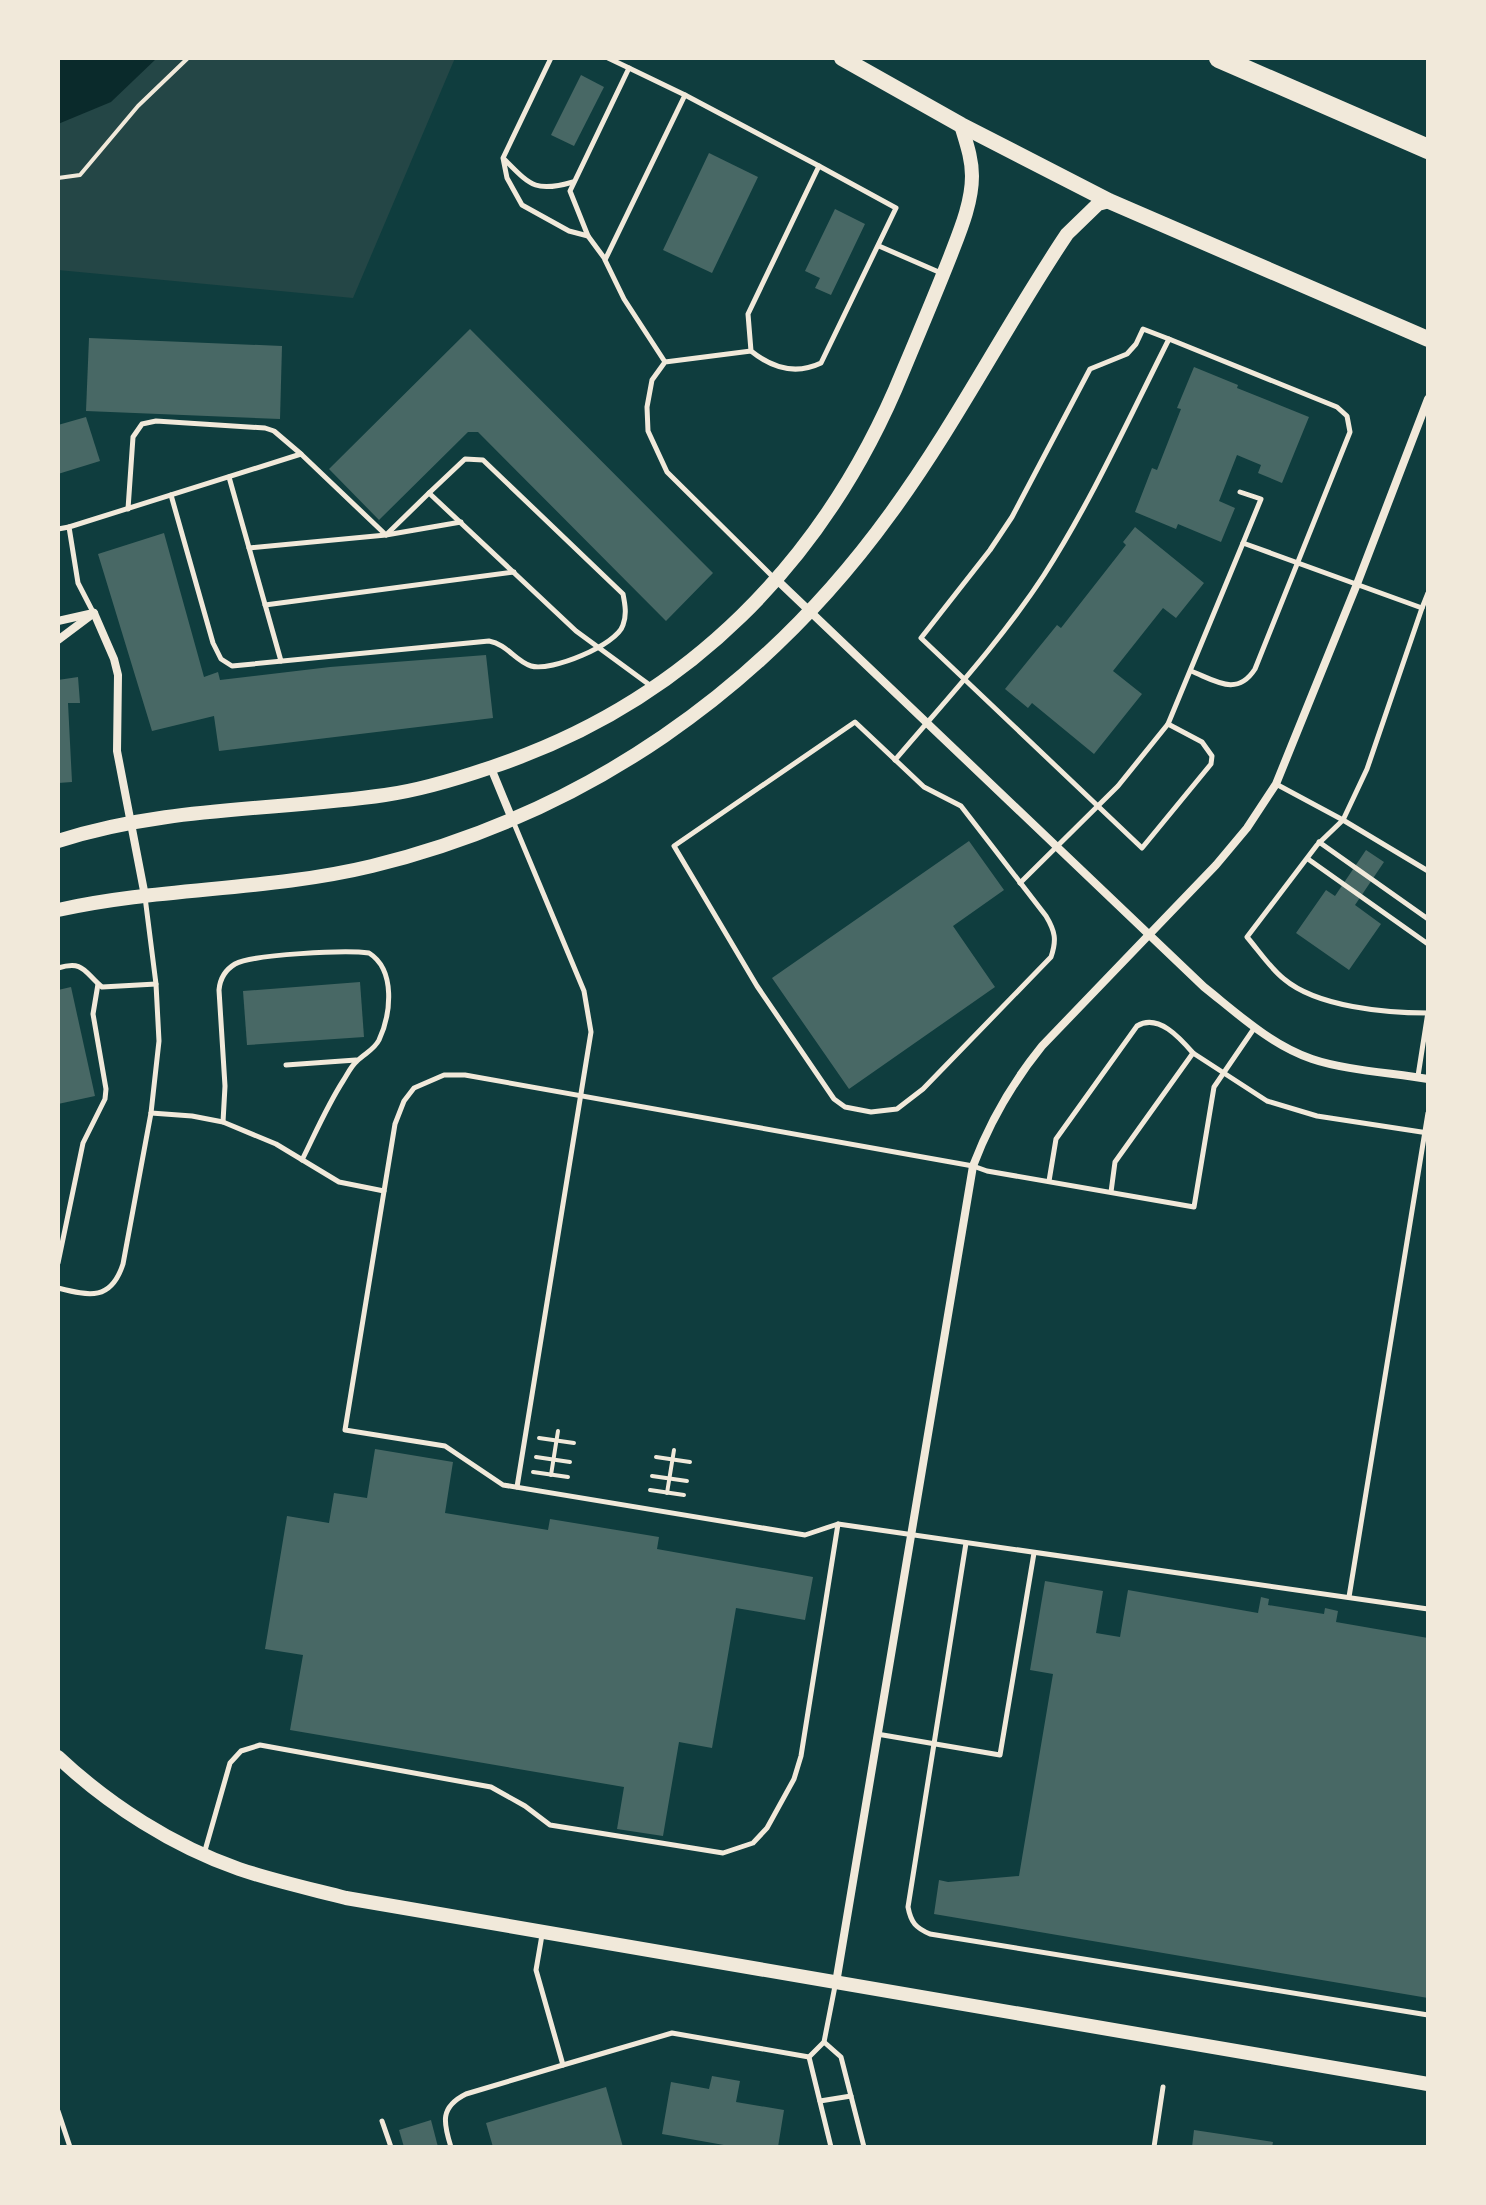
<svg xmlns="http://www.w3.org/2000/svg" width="1486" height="2205" font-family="Merriweather,serif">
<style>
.green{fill:#244646}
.water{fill:#0a2a2b}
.building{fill:#486865}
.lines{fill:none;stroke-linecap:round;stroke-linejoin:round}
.path{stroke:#f1e9da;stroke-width:4}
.service{stroke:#f1e9da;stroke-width:5}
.minor{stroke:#f1e9da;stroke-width:8}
.tertiary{stroke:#f1e9da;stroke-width:14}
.secondary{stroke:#f1e9da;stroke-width:16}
.motorway{stroke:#f1e9da;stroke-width:20}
</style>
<rect width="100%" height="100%" fill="#0f3d3e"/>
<polygon class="green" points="58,58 455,58 353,298 58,270"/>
<polygon class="water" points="58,58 157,58 111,102 58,124"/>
<g class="building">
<polygon points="581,75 604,87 574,146 551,135"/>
<polygon points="709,153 758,177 712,273 663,250"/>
<polygon points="835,209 865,224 831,295 815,288 820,278 805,271"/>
<polygon points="470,329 713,573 666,621 478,432 468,432 379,520 329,469"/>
<polygon points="89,338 282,346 280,419 86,411"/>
<polygon points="1194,367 1238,385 1237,388 1309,417 1282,483 1258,473 1261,465 1237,455 1219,501 1235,508 1221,542 1178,524 1176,529 1135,512 1152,468 1157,470 1181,409 1177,408"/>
<polygon points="86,417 100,461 58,474 58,425"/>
<polygon points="1135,527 1204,583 1176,618 1163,608 1113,671 1142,694 1094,754 1032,703 1028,708 1005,689 1057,625 1061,628 1126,545 1123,542"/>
<polygon points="164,533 204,677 218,672 220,680 330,667 486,655 493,718 219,751 214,716 152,731 98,554"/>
<polygon points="78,677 80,703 68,703 72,782 58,783 58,680"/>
<polygon points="969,841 1004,890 953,926 995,987 849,1089 772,978"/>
<polygon points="1366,850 1384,862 1355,905 1381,924 1349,970 1296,933 1326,890 1335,896"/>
<polygon points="360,982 364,1037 247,1045 243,991"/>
<polygon points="71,987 95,1096 58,1104 58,990"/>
<polygon points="375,1449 453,1462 445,1513 548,1530 550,1519 659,1537 657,1549 813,1577 805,1620 736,1608 712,1748 679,1742 663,1836 617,1829 624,1787 290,1730 303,1655 265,1649 287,1516 329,1523 334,1493 367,1498"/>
<polygon points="1045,1581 1103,1591 1096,1633 1120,1637 1128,1590 1258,1613 1261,1597 1269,1599 1268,1605 1324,1614 1325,1608 1338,1611 1336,1622 1428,1638 1428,1998 934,1914 939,1880 948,1882 1019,1876 1053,1674 1030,1670"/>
<polygon points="712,2076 740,2081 736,2102 784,2110 778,2147 735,2147 662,2134 671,2082 709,2089"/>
<polygon points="606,2087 623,2147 493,2147 486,2123"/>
<polygon points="431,2120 438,2147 404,2147 399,2130"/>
<polygon points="1194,2130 1273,2142 1272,2147 1192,2147"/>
</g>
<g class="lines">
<g class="path">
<polyline points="58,178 80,175 138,106 188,58"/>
<polyline points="539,1438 574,1443"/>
<polyline points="536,1457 570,1462"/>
<polyline points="656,1457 690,1462"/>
<polyline points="533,1472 568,1477"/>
<polyline points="551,1475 558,1431"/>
<polyline points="652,1476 687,1481"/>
<polyline points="650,1490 684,1495"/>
<polyline points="667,1493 674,1450"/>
</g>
<g class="service">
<polyline points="551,58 503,158 507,178 522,205 569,231 588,236"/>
<polyline points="629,68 685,95"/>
<path d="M504,159c26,26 31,34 69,23"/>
<path d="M819,166l77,42 -75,155c-25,12 -49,5 -70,-12l-3,-37z"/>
<polyline points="879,246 941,273"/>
<polyline points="605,259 588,236 570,191 629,68 608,58"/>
<polyline points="751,351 665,362 652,380 647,407 648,431 667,472 773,577"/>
<polyline points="665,362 624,299 605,260 685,95 819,166"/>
<polyline points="229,477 281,661"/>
<polyline points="1240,492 1261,499 1243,543"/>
<path d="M171,495l42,148 8,16 11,7 257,-25c18,3 26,20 42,25 20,6 86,-21 92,-41 4,-10 2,-21 0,-31l-140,-134 -18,-1 -36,34"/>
<polyline points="128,509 133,437 142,424 156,421 265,428 274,431 301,454"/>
<polyline points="58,529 69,527"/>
<polyline points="249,548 386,535 461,522"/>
<polyline points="265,605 514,572"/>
<polyline points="1422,608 1428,593"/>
<polyline points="93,612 78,583 69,527 301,454 386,535 429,493 576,631 651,686"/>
<path d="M855,722l69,65 37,19 85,110c9,15 11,24 5,41l-128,132 -26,20 -26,3 -26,-5 -11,-8 -77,-113 -83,-140z"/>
<polyline points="1168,724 1202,742 1212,756 1211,764 1142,848 921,638 990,550 1012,517 1090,369 1127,354 1136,344 1143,329 1169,339"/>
<path d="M895,760c51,-60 106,-119 149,-185 48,-75 85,-157 125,-236l168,68 10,9 3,16 -95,237c-18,28 -39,12 -64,2"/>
<polyline points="1276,784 1343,820 1428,871"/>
<polyline points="513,821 584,991 591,1032 517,1487"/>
<polyline points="1319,842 1428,919"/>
<polyline points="1308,859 1428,944"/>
<path d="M1020,883l98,-97 50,-62 75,-181 179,65 -55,161 -24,51 -26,25 -70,92c12,14 23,31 37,42 33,28 102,34 144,34"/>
<path d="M58,968c26,-8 26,4 44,19l54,-3"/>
<polyline points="1255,1027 1214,1087 1194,1207 987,1171 973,1166 465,1075 444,1075 414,1088 404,1101 395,1124 345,1430 445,1446 503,1485 793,1533 805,1535 838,1524 1428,1609"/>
<polyline points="286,1065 356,1060"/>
<polyline points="1418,1076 1428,1012"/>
<polyline points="151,1113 192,1116 223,1122 276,1144 339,1182 384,1191"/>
<path d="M223,1122l2,-36 -6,-96c1,-12 6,-20 16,-26 19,-10 111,-14 134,-11 27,17 22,61 10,87 -5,10 -14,13 -22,21 -6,5 -10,14 -14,20 -16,25 -28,53 -41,79"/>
<path d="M1049,1181l7,-42 81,-113c21,-13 43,12 56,27"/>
<polyline points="1111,1192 1115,1162 1193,1053 1267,1101 1317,1116 1428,1133"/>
<polyline points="58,1263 83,1143 105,1099 106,1089 93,1014 98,984"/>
<path d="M58,1288c32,8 53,13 65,-24l28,-151 8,-72 -3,-57 -11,-87"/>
<path d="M966,1543l-58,364c3,16 8,21 22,27l498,81"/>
<polyline points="1349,1597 1428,1113"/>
<polyline points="877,1734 1000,1755 1034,1553"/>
<polyline points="204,1854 230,1763 241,1751 260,1745 491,1787 525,1806 550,1825 723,1853 753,1843 767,1828 794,1779 801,1756 838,1524"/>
<polyline points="824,2042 841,2057 864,2147"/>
<polyline points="563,2065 672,2033 809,2057"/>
<polyline points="820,2101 851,2096"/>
<polyline points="58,2111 70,2147"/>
<polyline points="382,2121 391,2147"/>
<path d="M451,2147c-8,-25 -11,-40 15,-53l97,-29 -27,-95 6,-35"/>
<polyline points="831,2147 809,2057 824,2042 835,1986"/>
<polyline points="1154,2147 1163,2087"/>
</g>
<g class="minor">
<path d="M777,580l427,407c34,27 67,58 108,72 32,11 81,14 116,20"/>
<polyline points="94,613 114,659 118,675 117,751 145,896"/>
<polyline points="58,621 89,614"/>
<polyline points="58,640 94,613"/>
<polyline points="491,768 512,819"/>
<path d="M836,1983l137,-817c17,-45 39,-83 69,-120l174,-181 31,-37 29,-44 81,-200 71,-185"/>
</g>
<g class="tertiary">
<path d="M58,841c109,-35 215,-30 327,-46 37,-5 72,-16 107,-28 195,-65 334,-207 411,-396 16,-38 32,-76 47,-114 10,-26 22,-54 22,-81 0,-18 -6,-34 -11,-51"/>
<path d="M58,910c103,-23 211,-19 314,-44 213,-52 391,-176 519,-353 65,-89 115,-188 176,-279l31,-30 11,-3"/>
<path d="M58,1757c51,48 115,89 181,112 35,12 72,20 107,29l1082,186"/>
</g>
<polyline class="secondary" points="842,58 961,125 1109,201 1428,339"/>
<polyline class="motorway" points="1219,58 1428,149"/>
</g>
<rect width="1486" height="2205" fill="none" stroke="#f1e9da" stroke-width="120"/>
</svg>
